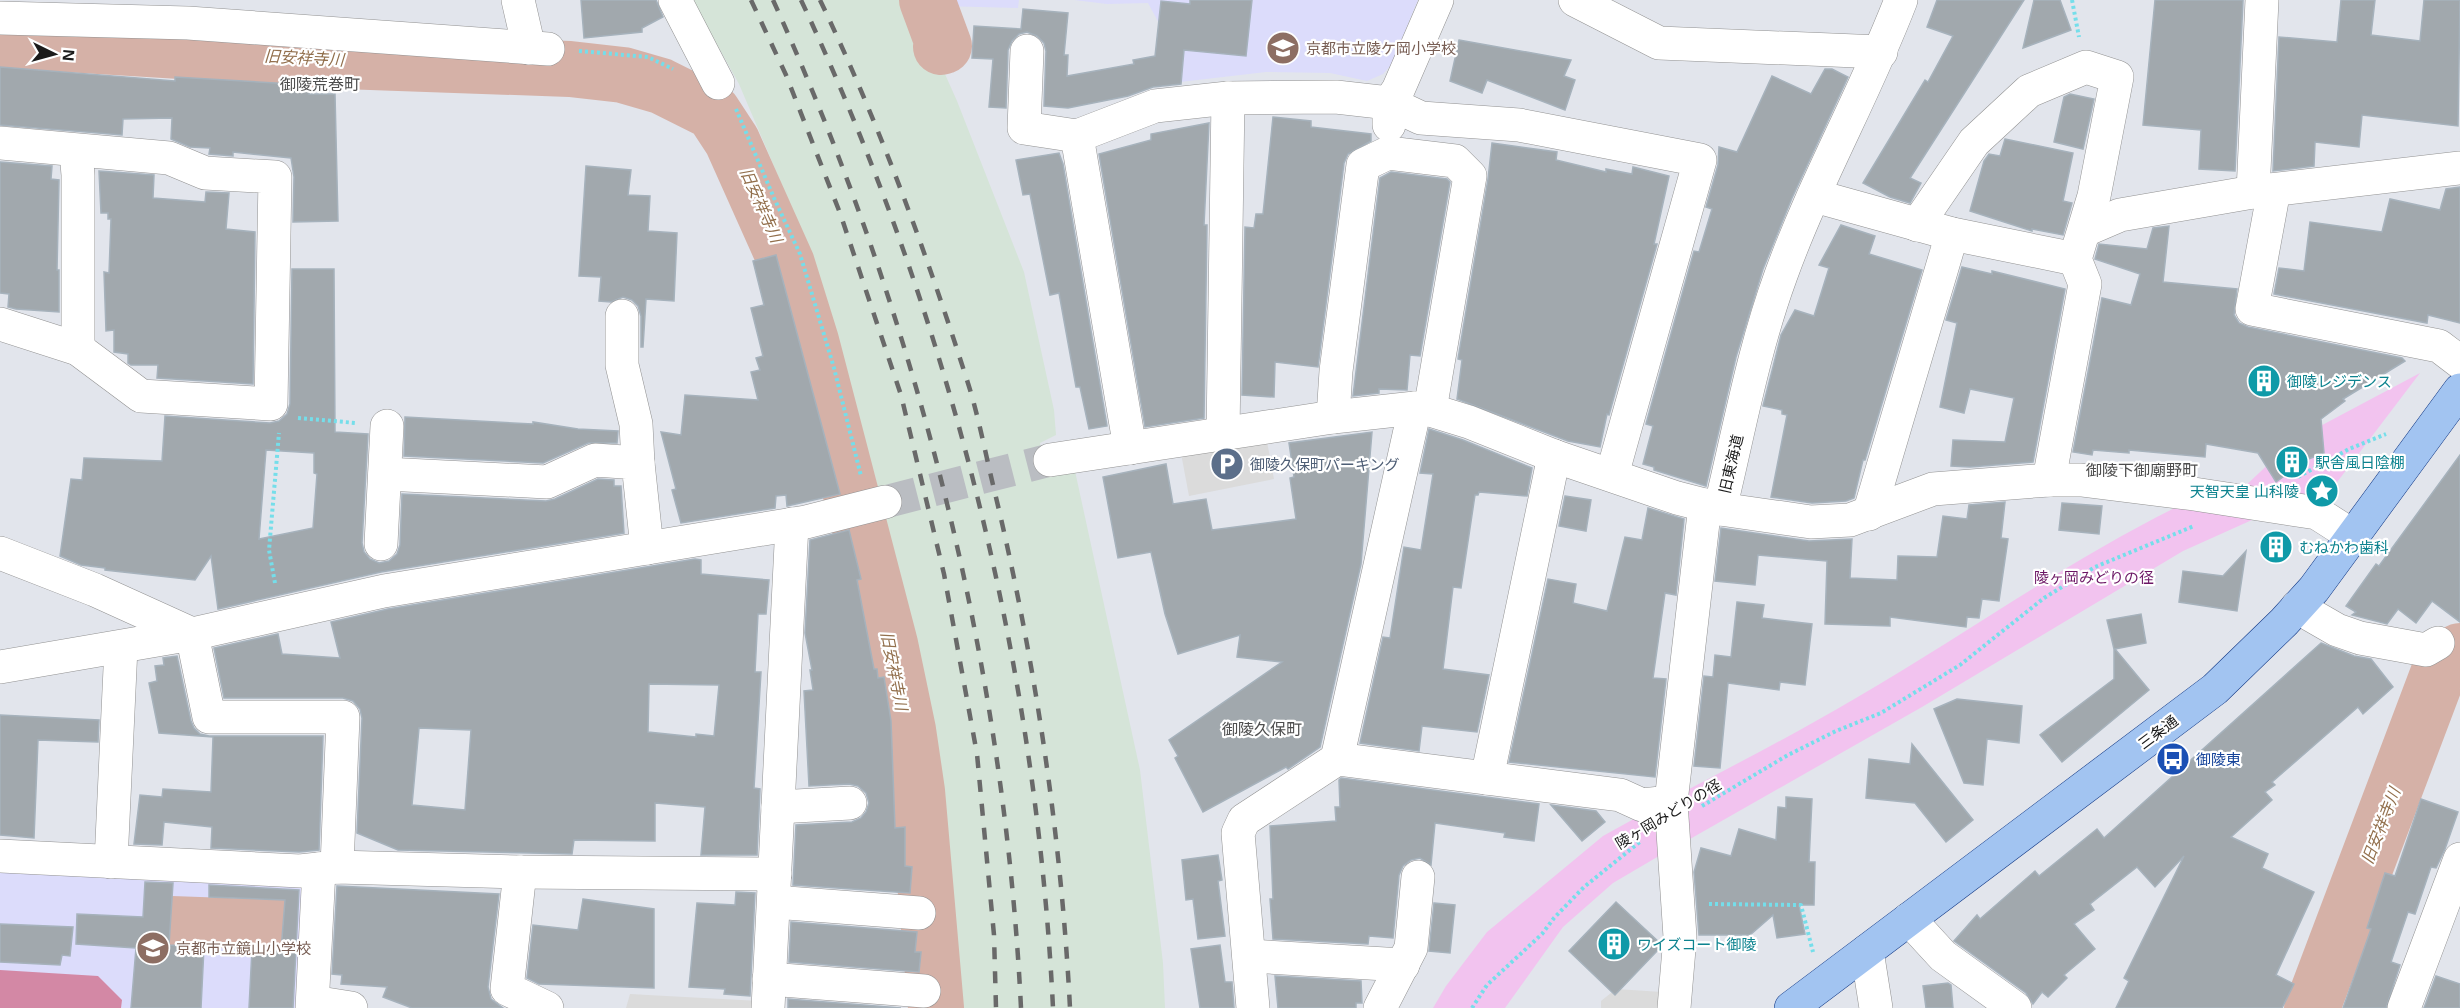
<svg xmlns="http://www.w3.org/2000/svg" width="2460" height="1008" font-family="Arial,'Noto Sans JP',sans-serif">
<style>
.industrial{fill:#d5e4d8}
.education{fill:#dcdcfb}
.park{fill:#f2c3ef}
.pitch{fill:#d388a5}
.parking{fill:#dbdbdb}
.water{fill:#d5b1a7}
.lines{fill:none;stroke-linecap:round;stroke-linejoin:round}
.river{stroke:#d5b1a7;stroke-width:56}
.building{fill:#a1a8ad;stroke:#a6b2bc;stroke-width:1.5;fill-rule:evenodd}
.minor-tunnel{stroke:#babdc2;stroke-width:33;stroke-dasharray:33 16;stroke-linecap:butt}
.minor-casing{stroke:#929292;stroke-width:34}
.major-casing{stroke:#103683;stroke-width:34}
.path{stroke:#75deea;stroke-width:4;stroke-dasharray:3 3;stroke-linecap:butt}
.minor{stroke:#fff;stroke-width:33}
.major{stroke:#a2c4f1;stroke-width:33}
.rail{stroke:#696969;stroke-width:4.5;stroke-dasharray:12 12;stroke-linecap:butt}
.labels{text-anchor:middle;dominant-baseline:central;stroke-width:4.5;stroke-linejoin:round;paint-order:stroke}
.education-label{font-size:15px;fill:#785e54;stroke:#fff;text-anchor:start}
.culture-label{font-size:15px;fill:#0d838f;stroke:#fff;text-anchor:start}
.service-label{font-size:15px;fill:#4e5e75;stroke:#fff;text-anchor:start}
.street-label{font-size:15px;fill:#1b1b1b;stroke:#fff}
.park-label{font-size:15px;fill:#6c1765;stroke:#fff}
.transit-label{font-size:15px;fill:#164399;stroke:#fff;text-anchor:start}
.water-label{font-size:16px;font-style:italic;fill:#926f4c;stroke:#fff}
.neighbourhood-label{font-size:16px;fill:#4e4e4e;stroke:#fff}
</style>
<rect width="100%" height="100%" fill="#e2e5ec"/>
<polygon class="industrial" points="692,0 912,0 957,101 1024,272 1054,410 1056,435 1040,443 1046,474 1075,471 1140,770 1163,963 1165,1008 946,1008 940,917 923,775 889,578 875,516 883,513 875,476 857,421 807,244 739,84"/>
<g class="education">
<polygon points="936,0 1019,0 1018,8 939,6"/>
<polygon points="1074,0 1418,0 1391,65 1383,74 1367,81 1330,73 1266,72 1163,84 1167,38 1148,3 1107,4"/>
<polygon points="0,864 308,888 303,1008 0,1008"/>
</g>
<g class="park">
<polygon points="2420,373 2325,498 2242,489 2276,457 2311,431"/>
<path d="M2191,500l81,11 -89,40 -261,156 -239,136 -7,-47c60,-32 121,-63 180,-98 112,-65 218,-142 335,-198z"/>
<polygon points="1650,810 1658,811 1664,853 1613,883 1563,927 1505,1008 1433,1008 1446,986 1487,932 1603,836"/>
</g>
<polygon class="pitch" points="0,970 98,976 122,1000 121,1008 0,1008"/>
<g class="parking">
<polygon points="1265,431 1274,479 1189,496 1180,448"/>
<polygon points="1616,989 1662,992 1661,1008 1601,1008 1601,1001"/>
<polygon points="630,994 759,1001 759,1008 626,1008"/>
</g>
<polygon class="water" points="172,896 285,900 281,951 169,945"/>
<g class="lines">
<g class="river">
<polyline points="927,0 944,46 941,47"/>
<polyline points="0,40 343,61 570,69 623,75 661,86 713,112 732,141 787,264 811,341 890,644 908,730 917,791 936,1008"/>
<polyline points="2312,1008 2440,669 2460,651"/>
</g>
</g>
<g class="building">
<polygon points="581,0 656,0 663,17 642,28 642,32 584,38"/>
<polygon points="1190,0 1252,0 1246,56 1184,50 1181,84 1153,87 1128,96 1068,108 1044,106 1046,51 1044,43 1037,36 1027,32 1019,34 1012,41 1008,50 1006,108 989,107 993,59 972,58 974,26 1021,29 1023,9 1068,13 1064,55 1068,55 1067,76 1134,64 1133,60 1155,56 1161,1 1190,4"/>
<polygon points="1937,0 2024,0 1910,178 1921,183 1910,203 1890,197 1863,183 1925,80 1928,82 1953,36 1927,27"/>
<polygon points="2034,0 2060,0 2071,30 2023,48"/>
<polygon points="2155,0 2243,0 2235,171 2199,169 2201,130 2143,125"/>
<polygon points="2341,0 2375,0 2371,35 2420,41 2424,0 2460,0 2458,126 2362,115 2359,147 2315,142 2314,166 2273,171 2279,37 2337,42"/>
<polygon points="1459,40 1571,60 1564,76 1575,80 1565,110 1487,80 1482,93 1450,81"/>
<polygon points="0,67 175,81 175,77 309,85 309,94 335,94 338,221 293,222 294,177 291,158 233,152 233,156 209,154 210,148 190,147 171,139 172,118 123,119 122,135 0,125"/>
<polygon points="1825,69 1832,69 1848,77 1792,198 1763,269 1736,357 1706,486 1654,470 1654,467 1643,464 1653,426 1646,424 1694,251 1699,252 1712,209 1706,207 1718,165 1719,147 1737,152 1772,76 1811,94"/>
<polygon points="2070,94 2094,99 2083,149 2054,142 2064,97"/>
<polygon points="1273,117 1311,121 1311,127 1371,134 1371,141 1348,154 1344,163 1318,367 1275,362 1274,397 1242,395 1245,227 1254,228 1256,214 1263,214"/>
<polygon points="1209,123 1204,225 1207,225 1204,418 1145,427 1099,154 1151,140 1151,134"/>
<polygon points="2005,139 2073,153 2063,201 2072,203 2063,235 2032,229 2032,231 1970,211 1984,161 1989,154 2000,156"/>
<polygon points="1492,143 1557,152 1556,160 1606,172 1606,169 1632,174 1633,167 1669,176 1654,244 1657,244 1609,415 1607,414 1600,447 1568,441 1457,399 1462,360 1458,359 1488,179"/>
<polygon points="1059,153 1063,164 1107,426 1089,429 1080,387 1076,387 1059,293 1050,295 1030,194 1023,195 1016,160"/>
<polygon points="0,162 52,166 51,179 59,180 57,270 59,270 59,312 16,309 8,307 9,294 0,293"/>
<polygon points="586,166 631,170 628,195 650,196 648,231 677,233 674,301 646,299 643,347 641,347 641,316 638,306 632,300 623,297 611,302 599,301 601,277 579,276"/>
<polygon points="99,171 154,175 153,198 205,202 206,192 229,193 226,229 255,232 253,384 157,378 158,365 131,365 128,363 128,354 114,352 114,330 106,331 104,272 109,273 111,219 108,219 108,213 101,213"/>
<polygon points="1391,172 1447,179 1450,182 1420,356 1410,355 1407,390 1379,389 1379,393 1353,396 1380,178"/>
<polygon points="2460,187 2460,323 2428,315 2427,323 2274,294 2279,268 2304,271 2310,222 2382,232 2390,199 2440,210 2446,189"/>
<polygon points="1841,225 1875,236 1869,254 1922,270 1865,460 1863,460 1854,498 1846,501 1812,503 1771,497 1787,415 1782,414 1782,410 1763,406 1773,367 1781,335 1795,310 1814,316 1829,268 1819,265"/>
<polygon points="2169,226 2163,282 2237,289 2234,315 2239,323 2248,327 2402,358 2405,361 2343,399 2345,401 2321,419 2324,453 2306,460 2276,482 2258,453 2206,444 2205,457 2129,450 2129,453 2093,450 2092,455 2073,452 2102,298 2131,305 2140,274 2095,259 2099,244 2147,249 2153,228"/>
<polygon points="776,255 840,494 787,506 786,495 776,496 775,508 681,523 672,490 676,489 661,432 681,435 685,395 758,400 751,372 760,370 756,358 763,356 751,308 764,305 753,261"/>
<polygon points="1962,267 1992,274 1992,271 2065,289 2033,462 1970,467 1951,466 1953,440 2005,442 2014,398 1970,389 1964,413 1940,407 1957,323 1946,320"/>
<path d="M292,269h42l1,163 33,2 -6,109 2,9 6,7 9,4 10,-2 8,-7 3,-9 2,-51 144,7 9,-2 43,-20 16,1v6h7l3,47 -243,39 -163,37 -7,-53 -16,24 -90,-10v-2l-24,-3 -21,-9 11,-77 11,1 2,-22 78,3 3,-45 105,7 9,-2 8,-7 3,-10zM266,450l48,3v20l3,1 -4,54 -54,11z"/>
<polygon points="405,417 533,424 533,422 578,429 618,431 617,443 588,443 543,463 404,456"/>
<polygon points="1429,429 1463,440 1532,468 1527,496 1479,492 1478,495 1475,495 1461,588 1453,587 1443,669 1489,675 1477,732 1422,726 1419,751 1360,743 1383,637 1390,638 1404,547 1421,550 1433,474 1420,473"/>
<polygon points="1372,432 1361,564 1320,747 1288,769 1286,767 1203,812 1175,758 1178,756 1169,740 1282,662 1237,657 1240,635 1178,654 1165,614 1151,552 1118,558 1103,477 1166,464 1173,504 1206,499 1212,530 1296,519 1290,478 1294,477 1289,443"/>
<polygon points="2460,455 2460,622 2432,601 2416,623 2398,609 2387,624 2352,615 2356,612 2346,606 2376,564 2379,566"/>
<polygon points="1565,496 1591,500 1586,531 1559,526"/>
<polygon points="2005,502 2001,538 2008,539 1999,601 1982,599 1979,618 1967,617 1966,627 1890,617 1890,626 1825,624 1827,561 1758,555 1755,585 1715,581 1721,528 1809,541 1852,539 1850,578 1897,580 1898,556 1937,557 1943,516 1967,519 1969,505"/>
<polygon points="2062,503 2102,506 2099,534 2059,530"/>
<polygon points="1648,508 1684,519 1676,595 1665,593 1653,678 1666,679 1655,777 1509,762 1548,579 1576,584 1573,603 1607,611 1625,537 1642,540"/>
<polygon points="849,530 861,579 857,580 874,669 877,669 878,678 884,677 891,721 895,828 905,827 905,866 912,867 910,893 793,885 796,825 852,822 861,818 866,812 869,803 866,793 858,786 849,784 809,786 804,691 813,690 810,670 812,670 805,633 810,540"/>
<polygon points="2246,551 2237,611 2179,602 2183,571 2223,576"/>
<path d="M695,559l6,1v14l68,6 -3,34h-8l-3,58h6l-7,116 6,1 -3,66h-56l4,-48 -50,-4v38l-81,-1 -2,14 -174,-4 -41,-17 5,-115 -2,-9 -7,-8 -10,-3h-119l-10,-50 64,-14 4,20 58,4 -9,-36 57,-13zM649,684l70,1 -5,51 -18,-2v3l-48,-5zM419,728l52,2 -6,80 -53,-5z"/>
<polygon points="1737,602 1764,605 1762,618 1812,624 1805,685 1780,682 1779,690 1728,683 1720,768 1694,766 1704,676 1713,677 1715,655 1731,657"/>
<polygon points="2141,614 2146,643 2115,649 2149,690 2062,762 2040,735 2114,679 2114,649 2107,620"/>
<polygon points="2321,643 2354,656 2371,659 2393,687 2363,714 2358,707 2272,782 2275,785 2265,792 2272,800 2231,837 2268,854 2262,868 2314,892 2276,975 2294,984 2282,1008 2116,1008 2129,981 2124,978 2184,856 2155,887 2137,867 2090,904 2094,910 2074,924 2095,949 2064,975 2067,978 2048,997 2042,992 2033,1004 2026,993 1954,941 1977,915 1980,919 2035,871 2039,876 2097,829 2104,838"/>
<polygon points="177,656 191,721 194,728 200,734 209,736 323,736 319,850 299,852 211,848 212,827 164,822 162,845 134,844 140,795 162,797 163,789 211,792 213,737 159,733 149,683 157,681 155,666 164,665 163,658"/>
<polygon points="1957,699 2022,706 2019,743 1987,739 1983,785 1964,783 1934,709"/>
<polygon points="0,715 99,720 98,742 38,740 34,838 0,835"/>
<polygon points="1912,744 1973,820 1946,842 1915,803 1866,798 1869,759 1910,764"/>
<polygon points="1341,778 1539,804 1534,841 1504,837 1505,833 1435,823 1431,865 1420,858 1411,860 1403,866 1399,875 1393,938 1369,936 1368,944 1273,939 1270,899 1273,899 1270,826 1336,821 1335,807 1340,807 1339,780"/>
<polygon points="1786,797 1812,799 1809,862 1815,862 1814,905 1799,905 1805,934 1777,938 1773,915 1750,935 1699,935 1694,872 1701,848 1731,856 1739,829 1776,840 1778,807 1786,808"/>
<polygon points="2421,799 2458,812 2445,849 2436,868 2431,867 2415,914 2408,912 2391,962 2400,965 2386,1008 2343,1008 2371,929 2367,928 2385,873 2395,876"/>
<polygon points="1551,805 1596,811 1605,822 1582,841"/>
<polygon points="1218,855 1222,880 1218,881 1225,936 1198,939 1193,899 1186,900 1182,860"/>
<polygon points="145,882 173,883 169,945 204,947 201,1008 131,1008 136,948 76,944 77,914 143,917"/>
<polygon points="209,885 299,890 293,1008 249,1008 252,949 281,951 285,900 209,897"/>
<polygon points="337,886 499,894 488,987 491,999 503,1008 412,1008 383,997 387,987 341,984 342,975 332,974"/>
<polygon points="736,892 755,893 750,996 724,994 725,989 689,987 697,903 735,905"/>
<polygon points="583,899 654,909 654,988 539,984 527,978 533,925 578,930"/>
<polygon points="1616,902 1661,944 1660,948 1615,995 1569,951"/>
<polygon points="1434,903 1455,905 1450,953 1429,951"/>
<polygon points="791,922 917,932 915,952 921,952 919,972 789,962"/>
<polygon points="0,924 73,927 70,956 62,955 60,965 0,962"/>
<polygon points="1220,945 1225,982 1232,982 1234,1008 1200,1008 1191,949"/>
<polygon points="1275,976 1361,981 1362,1003 1356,1003 1356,1008 1278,1008"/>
<polygon points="2436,976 2460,984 2460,1008 2424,1008"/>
<polygon points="1948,983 1951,985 1953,1008 1926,1008 1923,986"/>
<polygon points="788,999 901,1008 788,1008"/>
</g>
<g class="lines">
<polyline class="minor-tunnel" points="885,502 1050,460"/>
<defs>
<g id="minor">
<polyline points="518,0 529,48"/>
<polyline points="675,0 718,83"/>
<polyline points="1575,0 1659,43 1881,52"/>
<polyline points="0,18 188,23 548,49"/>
<polyline points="1027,51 1024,128 1077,136 1155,106 1228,98 1336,97 1389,103 1421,118 1519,125 1700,160 1612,475"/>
<polyline points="1389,125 1389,103 1398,90 1437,0"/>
<polyline points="1077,136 1130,448"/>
<polyline points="0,143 169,158 205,173 275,177 271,404 141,396 78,349 0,324"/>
<polyline points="76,151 78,175 78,349"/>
<polyline points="2274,190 2252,309 2439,346 2460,362"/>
<polyline points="2253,192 2262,0"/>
<polyline points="1815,196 1952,234 2075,259"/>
<polyline points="1917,225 1974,142 2029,91 2086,67 2117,77 2094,196 2075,259 2085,284 2049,480"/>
<polyline points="2085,230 2120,215 2253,192 2460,168"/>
<polyline points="622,316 622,365 636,424 638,463"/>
<polyline points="1333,417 1336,371 1363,165 1388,153 1455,161 1470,176 1430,410"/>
<polyline points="1223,434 1228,98"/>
<polyline points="1050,460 1333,417 1415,408 1430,410 1469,422 1554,456 1677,498 1720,509 1811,522 1850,520 1933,489 2049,480 2081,480 2194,494 2317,513 2353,536"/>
<polyline points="385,474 547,482 595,460 638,463 647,548"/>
<path d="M1720,509c19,-78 33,-158 61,-234 34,-94 84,-181 120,-275"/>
<polyline points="1869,514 1952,234"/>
<polyline points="381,544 387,426"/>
<polyline points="0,553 95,590 192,634 209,717 343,717 337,867"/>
<polyline points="2297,607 2337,630 2360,638 2426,650 2438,643"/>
<polyline points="0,667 192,634 384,591 806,522 885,502"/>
<polyline points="1337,759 1415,408"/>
<polyline points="1487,778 1554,456"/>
<polyline points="778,807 850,803"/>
<polyline points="0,856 300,871 337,867 520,872 775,874"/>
<polyline points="111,862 121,647"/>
<polyline points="520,872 507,989 547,1008"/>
<polyline points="774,902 919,913"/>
<polyline points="1909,919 1943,956 2015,1008"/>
<polyline points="1867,951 1876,1008"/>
<polyline points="1249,956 1403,965"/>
<polyline points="769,979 924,991"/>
<polyline points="313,1002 351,1008"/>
<polyline points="312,1008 319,869"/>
<polyline points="768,1008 792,524"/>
<polyline points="1253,1008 1238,833 1244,820 1337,759 1620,795 1642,805 1671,802"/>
<polyline points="1380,1008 1411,948 1418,877"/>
<polyline points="1674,1008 1680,937 1671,802 1705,505"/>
<polyline points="2404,1008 2460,859"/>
</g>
<polyline id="major" points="1791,1008 2215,689 2284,622 2314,589 2460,390"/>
</defs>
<use href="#minor" class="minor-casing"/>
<use href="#major" class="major-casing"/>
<g class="path">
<polyline points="2072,0 2079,37"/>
<polyline points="579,51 648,57 673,69"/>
<polyline points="736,109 774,198 800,254 834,368 861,476"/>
<polyline points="298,418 356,423"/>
<polyline points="2298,477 2349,449 2386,434"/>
<polyline points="275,583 269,550 279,433"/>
<polyline points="1702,806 1788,755 1836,731 1881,713 1960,665 2044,598 2095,567 2194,526"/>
<polyline points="1709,904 1801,905 1813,952"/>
<polyline points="1472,1008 1487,985 1542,934 1554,918 1584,887 1641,841"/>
</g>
<use href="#minor" class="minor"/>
<use href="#major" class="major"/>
<g class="rail">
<polyline points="751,0 786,75 840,213 901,395 944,574 977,754 994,935 996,1008"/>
<path d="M773,0c143,316 231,661 248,1008"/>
<path d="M801,0c148,316 235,660 252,1008"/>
<path d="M820,0c58,121 105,249 146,377 12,36 19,75 28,112 41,170 67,345 76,519"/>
</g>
</g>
<defs>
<symbol id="school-disc" viewBox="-11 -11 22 22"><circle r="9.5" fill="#8d6e63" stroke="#fff"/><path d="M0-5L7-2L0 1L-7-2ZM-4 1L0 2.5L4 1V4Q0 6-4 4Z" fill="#fff"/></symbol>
<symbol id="building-disc" viewBox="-11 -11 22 22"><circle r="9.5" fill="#0f9aa8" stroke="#fff"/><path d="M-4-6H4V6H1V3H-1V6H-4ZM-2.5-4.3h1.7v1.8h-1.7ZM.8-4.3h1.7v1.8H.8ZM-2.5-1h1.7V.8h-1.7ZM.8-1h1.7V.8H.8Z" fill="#fff"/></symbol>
<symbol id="parking-disc" viewBox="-11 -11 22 22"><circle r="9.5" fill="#5c6f8a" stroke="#fff"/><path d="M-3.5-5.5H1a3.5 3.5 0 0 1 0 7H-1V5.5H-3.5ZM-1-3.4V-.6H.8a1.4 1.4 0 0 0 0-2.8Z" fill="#fff"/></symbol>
<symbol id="sight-disc" viewBox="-11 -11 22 22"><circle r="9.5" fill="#0f9aa8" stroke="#fff"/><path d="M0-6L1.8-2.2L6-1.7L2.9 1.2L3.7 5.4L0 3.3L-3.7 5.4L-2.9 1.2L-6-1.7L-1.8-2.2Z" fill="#fff"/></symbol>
<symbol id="bus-disc" viewBox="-11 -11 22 22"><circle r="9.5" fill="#1a4fb4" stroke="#fff"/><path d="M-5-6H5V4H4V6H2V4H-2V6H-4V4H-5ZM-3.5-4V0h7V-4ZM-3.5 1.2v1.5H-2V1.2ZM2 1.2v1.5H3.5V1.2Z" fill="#fff"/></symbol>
</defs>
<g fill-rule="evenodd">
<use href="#school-disc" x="1264" y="29" width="38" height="38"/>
<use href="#building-disc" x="2245" y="362" width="38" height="38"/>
<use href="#building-disc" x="2273" y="443" width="38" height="38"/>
<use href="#parking-disc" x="1208" y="445" width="38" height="38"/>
<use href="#sight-disc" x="2303" y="472" width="38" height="38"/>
<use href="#building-disc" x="2257" y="528" width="38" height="38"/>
<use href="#bus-disc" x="2154" y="740" width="38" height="38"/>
<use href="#building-disc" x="1595" y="925" width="38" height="38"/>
<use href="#school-disc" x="134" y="929" width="38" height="38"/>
</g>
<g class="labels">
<g class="education-label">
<text x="1306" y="48">京都市立陵ケ岡小学校</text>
<text x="176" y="948">京都市立鏡山小学校</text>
</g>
<g class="culture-label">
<text x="2287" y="381">御陵レジデンス</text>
<text x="2315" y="462">駅舎風日陰棚</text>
<text x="2299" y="491" text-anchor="end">天智天皇 山科陵</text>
<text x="2299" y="547">むねかわ歯科</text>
<text x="1637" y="944">ワイズコート御陵</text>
</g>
<g class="service-label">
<text x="1250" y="464">御陵久保町パーキング</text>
</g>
<g class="street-label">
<text transform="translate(1731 464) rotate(-77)">旧東海道</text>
<text transform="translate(2158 732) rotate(-37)">三条通</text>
<text transform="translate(1668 814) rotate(-31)">陵ヶ岡みどりの径</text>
</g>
<g class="park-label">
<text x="2094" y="577">陵ヶ岡みどりの径</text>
</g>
<g class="transit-label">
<text x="2196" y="759">御陵東</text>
</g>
<g class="water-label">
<text transform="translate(304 58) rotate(3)">旧安祥寺川</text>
<text transform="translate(761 205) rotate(66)">旧安祥寺川</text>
<text transform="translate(894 671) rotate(79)">旧安祥寺川</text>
<text transform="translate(2381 826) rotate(-69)">旧安祥寺川</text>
</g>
<g class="neighbourhood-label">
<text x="320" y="84">御陵荒巻町</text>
<text x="2142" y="470">御陵下御廟野町</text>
<text x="1262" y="729">御陵久保町</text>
</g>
</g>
<g transform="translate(54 54) rotate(95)" stroke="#ffffff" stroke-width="4.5" paint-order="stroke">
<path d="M0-4.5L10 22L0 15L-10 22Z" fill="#1b1b1b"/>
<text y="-9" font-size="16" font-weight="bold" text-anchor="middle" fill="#1b1b1b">N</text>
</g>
</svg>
